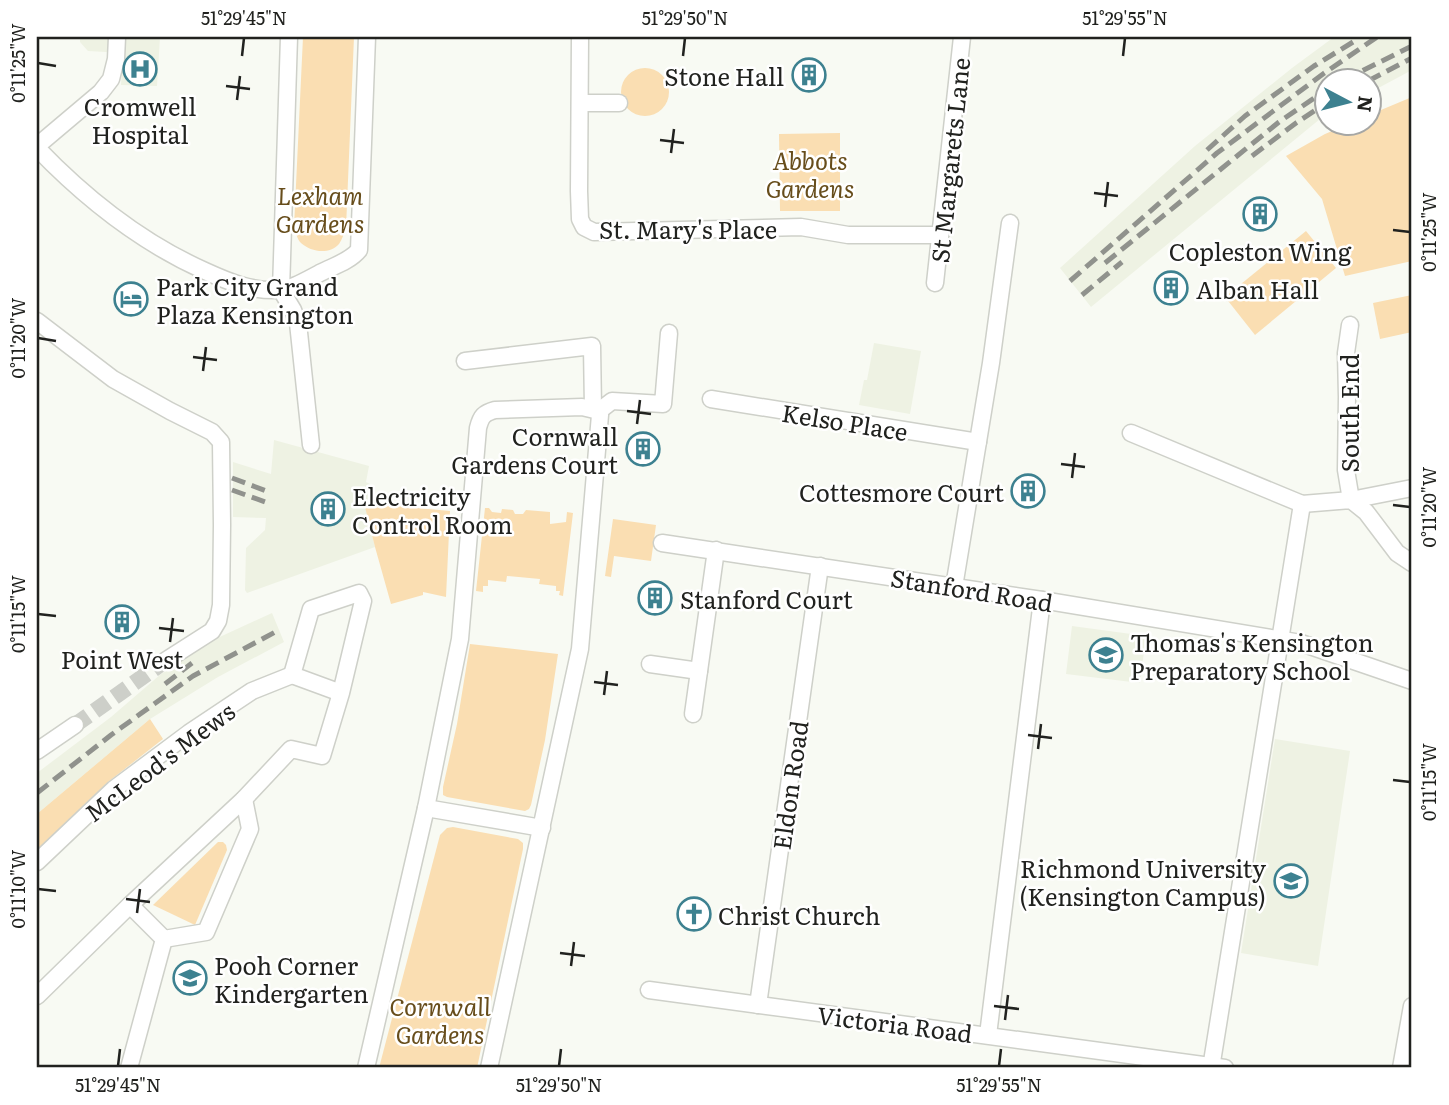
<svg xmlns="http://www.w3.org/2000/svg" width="1449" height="1105" font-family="Literata,serif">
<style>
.built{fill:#eef2e3}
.green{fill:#fadeb2}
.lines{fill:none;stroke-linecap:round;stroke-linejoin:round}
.minor-tunnel{stroke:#cdcfc9;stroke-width:16;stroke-dasharray:16 8;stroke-linecap:butt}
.minor-casing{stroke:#ced0c9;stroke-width:19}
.minor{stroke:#fff;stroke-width:16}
.rail{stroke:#90928d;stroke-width:5;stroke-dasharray:14 7;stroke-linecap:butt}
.ticks{fill:none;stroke:#21221f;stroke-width:2.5}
.labels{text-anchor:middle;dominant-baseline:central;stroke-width:5;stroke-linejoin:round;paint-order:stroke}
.poi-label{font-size:24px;fill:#21221f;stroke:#fff;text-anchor:start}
.park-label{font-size:24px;font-style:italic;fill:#674d1b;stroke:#fff}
.street-label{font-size:24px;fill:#21221f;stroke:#fff}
.neatline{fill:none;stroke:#21221f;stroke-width:2.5}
.ticks-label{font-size:18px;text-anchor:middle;fill:#21221f}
</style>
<rect width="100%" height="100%" fill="#f8faf3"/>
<g class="built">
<polygon points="80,37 160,37 157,86 121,85 123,53 88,51 80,42"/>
<polygon points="1334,37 1412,37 1412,70 1369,93 1368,80 1326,80 1326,116 1320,119 1091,307 1060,268 1195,146 1292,68"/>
<polygon points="874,343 921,351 910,414 859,405 864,380 867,380"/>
<polygon points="274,440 369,466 366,482 370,484 368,501 364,501 375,547 247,593 245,590 246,548 265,530 266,518 233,517 233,462 271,474"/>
<polygon points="272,613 284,642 218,677 150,719 37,814 37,773 111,717 161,674 211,641"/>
<polygon points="1072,626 1146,636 1140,683 1066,674"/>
<polygon points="1275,739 1350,751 1318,966 1241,953"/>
</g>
<g class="green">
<path d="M303,37h51l-8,191c-2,5 -4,12 -7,16 -10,11 -28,8 -38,-1 -4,-4 -5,-10 -7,-16z"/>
<circle cx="645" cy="92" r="24"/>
<polygon points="1412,97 1412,261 1345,276 1322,199 1286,156 1325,134 1351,123 1368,122 1369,115"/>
<polygon points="840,133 840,211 780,211 779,134"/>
<polygon points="1306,231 1336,268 1255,335 1225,297"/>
<polygon points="1412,295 1412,332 1380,339 1373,303"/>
<polygon points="364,503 450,511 446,597 423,592 423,595 391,604 375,547"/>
<polygon points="485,508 489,508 492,512 501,513 502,509 513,510 515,514 523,514 526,510 550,512 550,524 566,522 567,512 573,513 563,596 559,595 560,591 556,591 556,586 539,584 540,579 507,576 506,582 488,580 488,586 483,586 483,592 476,591"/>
<polygon points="613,519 656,525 651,561 614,556 611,577 605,576"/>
<polygon points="470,644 558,654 545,740 531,805 529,809 525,811 447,797 443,795 443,787 457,724"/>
<polygon points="150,719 163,739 108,782 37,850 37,814"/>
<polygon points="453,827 518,839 523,843 523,849 477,1068 379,1068 440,835 447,828"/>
<polygon points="218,842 223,842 226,845 227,850 195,925 153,905"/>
</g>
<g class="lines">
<polyline class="minor-tunnel" points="75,725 165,661"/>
<defs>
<g id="minor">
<polyline points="580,37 579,191 580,219 584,227 594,232 801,227 848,235 940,235"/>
<polyline points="580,103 619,103"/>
<polyline points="37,146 101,92 111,79 116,59 117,37"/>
<path d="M37,148c49,51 103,94 168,123 24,11 46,20 72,19 16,-1 31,-11 45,-18 12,-6 28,-11 37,-22l8,-213"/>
<polyline points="935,283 962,37"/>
<polyline points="281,290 289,37"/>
<polyline points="281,290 293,310 298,323 311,445"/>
<polyline points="37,321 113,379 170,411 212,432 221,442 222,525 221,605 218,621 212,631 165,661"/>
<polyline points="1350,325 1346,353 1347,397 1346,470 1351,500 1412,488"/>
<polyline points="465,361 592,346 593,409"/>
<polyline points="711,399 978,442"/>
<polyline points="599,411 612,401 663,404 669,333"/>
<polyline points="1131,433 1302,504 1351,500 1366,512 1397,553 1412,563"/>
<polyline points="662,543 1042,600 1301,643 1412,681"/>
<polyline points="954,587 991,363 1010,223"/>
<polyline points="650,664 699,671"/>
<polyline points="693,714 716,550"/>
<polyline points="37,751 75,725"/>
<polyline points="426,808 542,828"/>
<polyline points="37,862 114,789 189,733 252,691 292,675"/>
<polyline points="130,905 164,939 206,932 250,829 244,799"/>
<polyline points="649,990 1225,1068"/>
<polyline points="37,996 130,905 244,799 291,749 322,756 341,693 363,601 359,593 311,609 292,675 341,693"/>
<polyline points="758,1005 820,566"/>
<polyline points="988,1035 1042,600"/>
<polyline points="129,1068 164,939"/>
<path d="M366,1068l60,-260 34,-169 18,-211c3,-12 6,-15 17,-18l87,-3 17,4"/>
<polyline points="489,1068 580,649 600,415 599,411"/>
<polyline points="1211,1068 1302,504"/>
<polyline points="1401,1068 1412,1006"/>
</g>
</defs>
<use href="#minor" class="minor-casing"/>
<use href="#minor" class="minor"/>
<g class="rail">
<polyline points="1344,80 1412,46"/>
<polyline points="1368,81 1412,58"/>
<polyline points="1207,150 1245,116 1314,66 1353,42"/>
<polyline points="1252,156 1296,123 1326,103"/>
<polyline points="1105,263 1279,122 1326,90"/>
<polyline points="1070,281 1217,153 1323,74 1377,37"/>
<polyline points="1082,295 1122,262"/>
<polyline points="232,478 269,492"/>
<polyline points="232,490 268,503"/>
<polyline points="165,684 192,663"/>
<polyline points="37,793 111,735 193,676 279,630"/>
</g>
</g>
<path class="ticks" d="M242,56l2,-18M683,56l2,-18M1123,56l2,-18M38,63l18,3M226,86l24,3M237,100l3,-24M660,140l24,3M671,153l3,-24M1094,193l24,3M1105,207l3,-25M1393,230l17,2M38,338l18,3M193,357l24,3M203,371l3,-24M627,411l24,3M637,424l3,-24M1061,464l24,3M1072,478l3,-25M1393,505l17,2M38,614l18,2M159,628l25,3M170,642l3,-24M594,682l24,3M604,695l3,-24M1028,735l24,3M1038,749l3,-25M1393,780l17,2M38,889l18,2M126,899l24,3M137,913l3,-24M560,953l25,3M571,966l3,-24M994,1006l25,3M1005,1020l3,-25M118,1066l2,-17M559,1066l2,-17M999,1066l2,-17"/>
<defs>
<symbol id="hospital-ring" viewBox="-11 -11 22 22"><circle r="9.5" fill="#fff" stroke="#3d8190" stroke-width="1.5"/><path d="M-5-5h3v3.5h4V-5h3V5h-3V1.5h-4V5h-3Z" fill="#3d8190"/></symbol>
<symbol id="building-ring" viewBox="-11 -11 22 22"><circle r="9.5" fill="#fff" stroke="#3d8190" stroke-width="1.5"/><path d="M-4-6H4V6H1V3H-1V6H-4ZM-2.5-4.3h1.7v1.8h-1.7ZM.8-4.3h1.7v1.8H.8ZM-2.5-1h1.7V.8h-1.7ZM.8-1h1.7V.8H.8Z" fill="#3d8190"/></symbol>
<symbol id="hotel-ring" viewBox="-11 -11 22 22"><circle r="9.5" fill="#fff" stroke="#3d8190" stroke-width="1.5"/><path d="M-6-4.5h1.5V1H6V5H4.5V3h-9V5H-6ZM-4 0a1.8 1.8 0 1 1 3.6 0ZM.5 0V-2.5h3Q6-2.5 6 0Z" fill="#3d8190"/></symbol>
<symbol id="school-ring" viewBox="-11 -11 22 22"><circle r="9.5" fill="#fff" stroke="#3d8190" stroke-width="1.5"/><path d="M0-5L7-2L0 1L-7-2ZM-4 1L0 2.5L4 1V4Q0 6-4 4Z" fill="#3d8190"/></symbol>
<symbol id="university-ring" viewBox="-11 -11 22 22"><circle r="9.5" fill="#fff" stroke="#3d8190" stroke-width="1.5"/><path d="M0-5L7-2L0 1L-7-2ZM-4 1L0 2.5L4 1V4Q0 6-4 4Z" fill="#3d8190"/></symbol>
<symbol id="church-ring" viewBox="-11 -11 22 22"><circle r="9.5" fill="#fff" stroke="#3d8190" stroke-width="1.5"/><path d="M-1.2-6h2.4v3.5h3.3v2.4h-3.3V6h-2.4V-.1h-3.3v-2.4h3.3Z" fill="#3d8190"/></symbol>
</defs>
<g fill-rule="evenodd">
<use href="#hospital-ring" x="121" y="50" width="38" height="38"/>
<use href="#building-ring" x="790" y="56" width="38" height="38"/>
<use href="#building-ring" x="1241" y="195" width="38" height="38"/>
<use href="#building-ring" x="1152" y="269" width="38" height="38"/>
<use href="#hotel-ring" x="112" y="280" width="38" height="38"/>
<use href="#building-ring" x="624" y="430" width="38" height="38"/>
<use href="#building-ring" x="1009" y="472" width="38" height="38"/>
<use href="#building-ring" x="309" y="490" width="38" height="38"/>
<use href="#building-ring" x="636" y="579" width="38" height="38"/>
<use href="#building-ring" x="103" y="603" width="38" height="38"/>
<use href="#school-ring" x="1087" y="636" width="38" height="38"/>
<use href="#university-ring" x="1272" y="862" width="38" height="38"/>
<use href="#church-ring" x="675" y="895" width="38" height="38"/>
<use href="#school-ring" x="171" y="959" width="38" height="38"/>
</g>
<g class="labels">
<g class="poi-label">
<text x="784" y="75" text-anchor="end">Stone Hall</text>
<text x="140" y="105" text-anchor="middle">Cromwell<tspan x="140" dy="28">Hospital</tspan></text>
<text x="1260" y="250" text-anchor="middle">Copleston Wing</text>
<text x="156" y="285">Park City Grand<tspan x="156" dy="28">Plaza Kensington</tspan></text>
<text x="1196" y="288">Alban Hall</text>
<text x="618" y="435" text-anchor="end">Cornwall<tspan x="618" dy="28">Gardens Court</tspan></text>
<text x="1004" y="491" text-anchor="end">Cottesmore Court</text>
<text x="352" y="495">Electricity<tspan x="352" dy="28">Control Room</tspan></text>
<text x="680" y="598">Stanford Court</text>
<text x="1130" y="641">Thomas's Kensington<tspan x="1130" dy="28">Preparatory School</tspan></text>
<text x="122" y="658" text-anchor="middle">Point West</text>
<text x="1266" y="867" text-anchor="end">Richmond University<tspan x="1266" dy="28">(Kensington Campus)</tspan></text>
<text x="718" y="914">Christ Church</text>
<text x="214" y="964">Pooh Corner<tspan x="214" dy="28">Kindergarten</tspan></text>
</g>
<g class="park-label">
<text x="810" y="159">Abbots<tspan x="810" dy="28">Gardens</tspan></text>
<text x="320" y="194">Lexham<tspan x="320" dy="28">Gardens</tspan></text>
<text x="440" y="1005">Cornwall<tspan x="440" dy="28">Gardens</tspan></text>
</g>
<g class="street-label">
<text transform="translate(949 160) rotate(-84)">St Margarets Lane</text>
<text x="688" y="228">St. Mary's Place</text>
<text transform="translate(1348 413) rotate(-90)">South End</text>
<text transform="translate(845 421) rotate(9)">Kelso Place</text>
<text transform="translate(972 589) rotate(9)">Stanford Road</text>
<text transform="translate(159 761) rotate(-37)">McLeod's Mews</text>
<text transform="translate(789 785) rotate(-82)">Eldon Road</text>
<text transform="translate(895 1023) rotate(7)">Victoria Road</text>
</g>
</g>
<rect width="1449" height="1105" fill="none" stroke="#ffffff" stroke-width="77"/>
<g transform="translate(1348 102) rotate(97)"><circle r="33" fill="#ffffff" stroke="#a6a7a5" stroke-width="2"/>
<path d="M0-5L12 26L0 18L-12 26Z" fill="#3d8190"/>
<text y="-10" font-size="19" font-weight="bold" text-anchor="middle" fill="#21221f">N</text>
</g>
<rect x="38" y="38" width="1372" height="1028" class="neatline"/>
<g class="ticks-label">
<text x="244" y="25">51°29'45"N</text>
<text x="685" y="25">51°29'50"N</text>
<text x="1125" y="25">51°29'55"N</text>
<text transform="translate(19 63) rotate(-90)" y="6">0°11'25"W</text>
<text transform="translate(1430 232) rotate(-90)" y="6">0°11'25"W</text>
<text transform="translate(19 338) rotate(-90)" y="6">0°11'20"W</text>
<text transform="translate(1430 507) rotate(-90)" y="6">0°11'20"W</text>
<text transform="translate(19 614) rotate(-90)" y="6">0°11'15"W</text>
<text transform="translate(1430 782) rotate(-90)" y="6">0°11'15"W</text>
<text transform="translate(19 889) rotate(-90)" y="6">0°11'10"W</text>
<text x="118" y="1092">51°29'45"N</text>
<text x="559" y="1092">51°29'50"N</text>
<text x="999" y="1092">51°29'55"N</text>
</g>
</svg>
